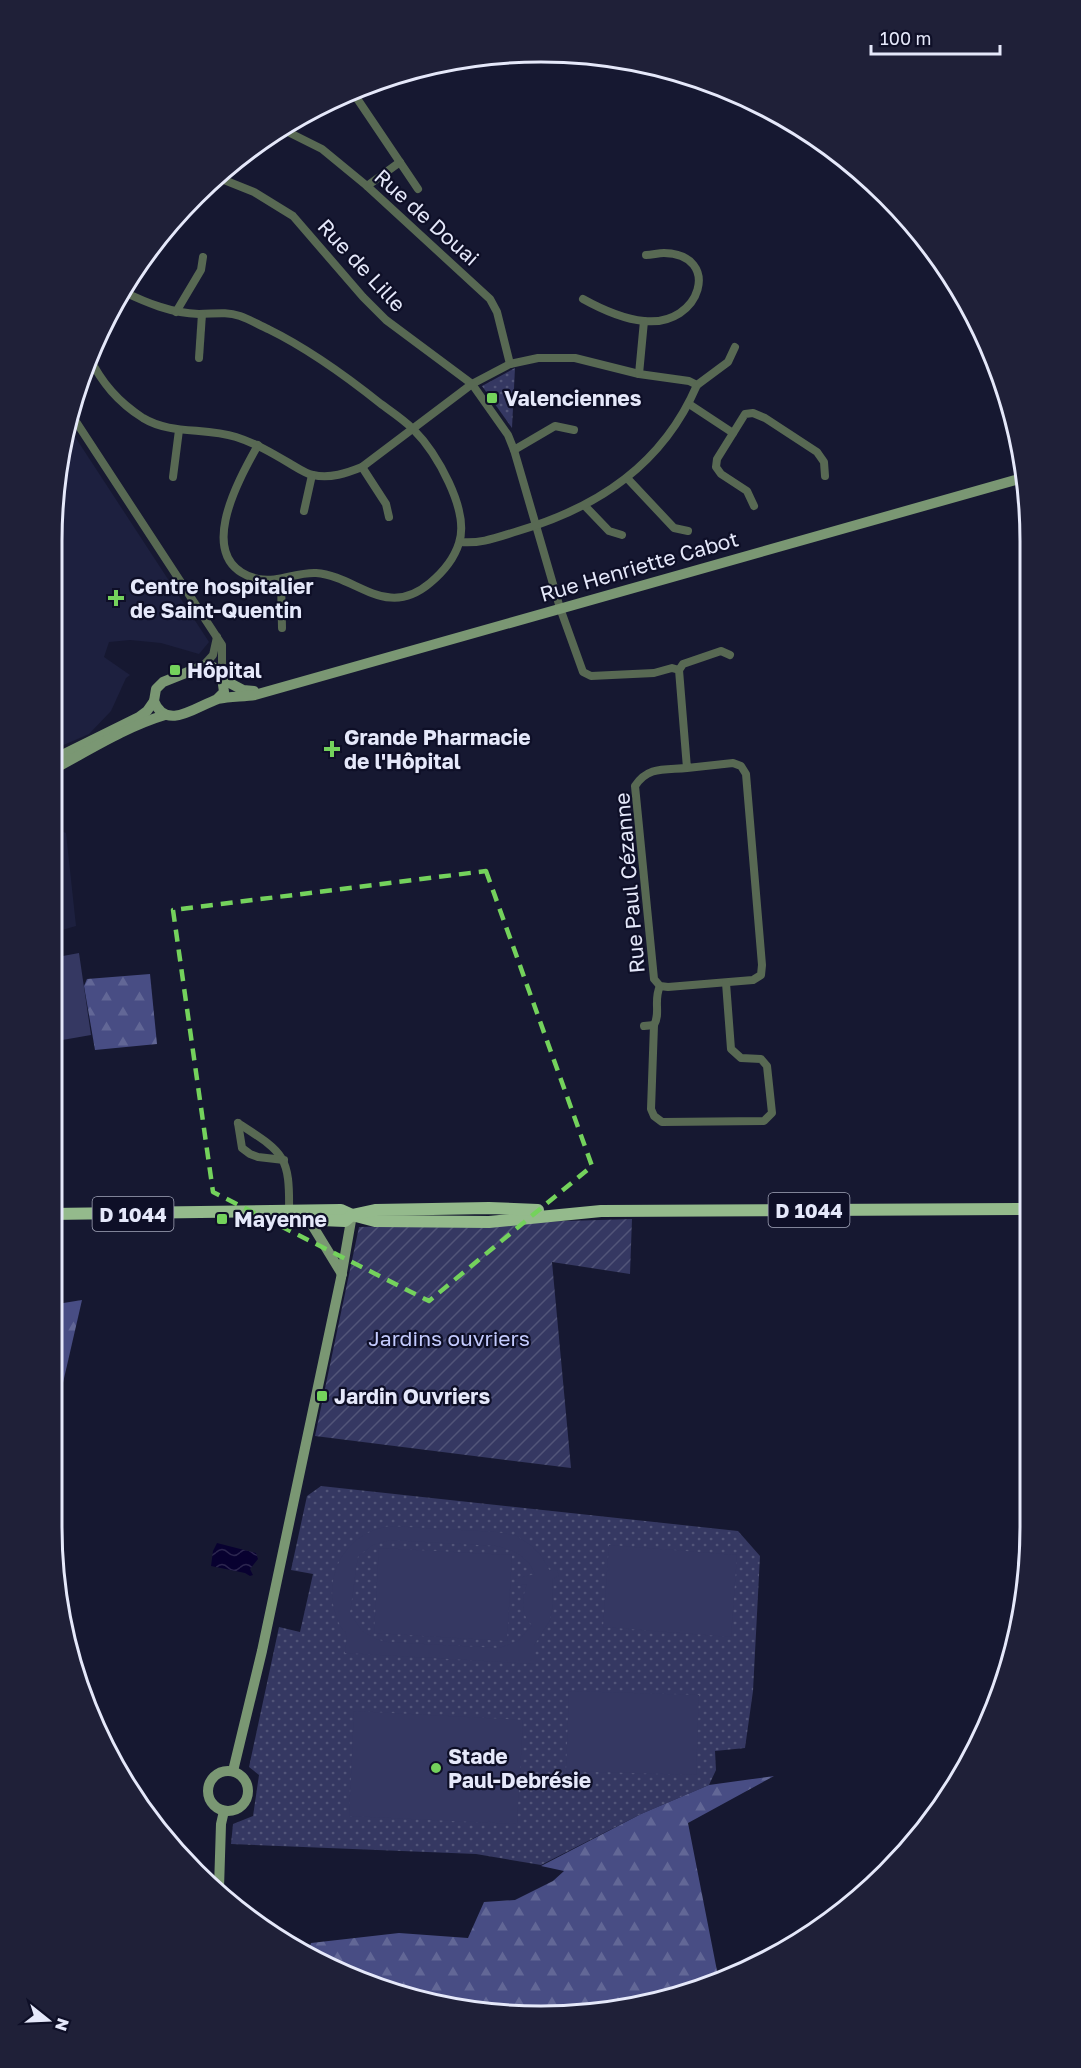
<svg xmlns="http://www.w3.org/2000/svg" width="1081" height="2068" font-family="'Golos Text',sans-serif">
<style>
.built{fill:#1d203f}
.grass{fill:url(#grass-dots)}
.forest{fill:url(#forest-firs)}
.garden{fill:url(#garden-furrows)}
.pitch{fill:#353862;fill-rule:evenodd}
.water{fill:url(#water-waves)}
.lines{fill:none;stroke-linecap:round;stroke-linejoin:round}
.street{stroke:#586953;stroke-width:8}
.secondary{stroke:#7a9773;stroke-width:10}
.primary{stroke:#94ba8c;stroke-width:12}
.marked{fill:none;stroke:#74d25c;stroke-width:4.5;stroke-dasharray:12 8;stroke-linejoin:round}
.poi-dot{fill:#74d25c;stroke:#0e0f27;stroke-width:2}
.labels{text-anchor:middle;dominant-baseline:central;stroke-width:4.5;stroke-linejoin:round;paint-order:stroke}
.shield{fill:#0e0f27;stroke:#a4a7bb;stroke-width:1.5}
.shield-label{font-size:20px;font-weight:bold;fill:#e5e8fa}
.street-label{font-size:21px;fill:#e5e8fa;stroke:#0e0f27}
.poi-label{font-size:21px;font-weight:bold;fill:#e5e8fa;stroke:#0e0f27;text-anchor:start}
.park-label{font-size:21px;fill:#c4cbfe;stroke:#0e0f27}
.rim{fill:none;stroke:#e5e8fa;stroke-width:3}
</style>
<defs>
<pattern id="grass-dots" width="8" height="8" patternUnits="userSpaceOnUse" patternTransform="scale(1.5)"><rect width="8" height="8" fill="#353862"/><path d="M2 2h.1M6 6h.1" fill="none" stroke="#525579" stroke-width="1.8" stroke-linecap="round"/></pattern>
<pattern id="forest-firs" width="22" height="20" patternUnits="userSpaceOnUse" patternTransform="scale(1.5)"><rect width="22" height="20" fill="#484d84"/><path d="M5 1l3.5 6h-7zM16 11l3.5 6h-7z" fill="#626796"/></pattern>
<pattern id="garden-furrows" width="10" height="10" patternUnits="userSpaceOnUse" patternTransform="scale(1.5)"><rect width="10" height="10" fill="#353862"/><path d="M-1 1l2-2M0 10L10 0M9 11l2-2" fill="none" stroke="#525579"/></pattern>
<pattern id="water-waves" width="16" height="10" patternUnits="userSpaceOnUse" patternTransform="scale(1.5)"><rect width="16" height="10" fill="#080130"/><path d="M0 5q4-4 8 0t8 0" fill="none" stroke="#2c264f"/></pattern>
</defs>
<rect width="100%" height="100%" fill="#161831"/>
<g class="built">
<polygon points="66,423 209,642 199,654 161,643 130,640 109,642 104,657 130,675 126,678 111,711 89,734 52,750 52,509"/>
<polygon points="52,827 66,833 76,926 52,933"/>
</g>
<g class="grass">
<polygon points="515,368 512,428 482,386"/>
<polygon points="321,1486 738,1531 760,1556 753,1691 745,1748 715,1751 716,1770 709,1785 641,1814 541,1865 476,1854 231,1844 233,1824 253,1816 259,1775 249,1767 279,1627 300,1632 313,1574 291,1570 307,1496"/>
</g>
<g class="forest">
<polygon points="150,974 157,1044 95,1050 84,986 87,979"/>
<polygon points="82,1300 51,1435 51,1305"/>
<polygon points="774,1776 688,1823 719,1981 668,2000 573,2016 414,2000 308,1952 311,1943 399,1933 468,1938 484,1902 515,1900 553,1881 564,1871 541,1866 641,1814 709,1785"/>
</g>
<polygon class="garden" points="632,1219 630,1274 552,1262 571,1468 315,1436 359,1227"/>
<g class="pitch">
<polygon points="79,953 91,1035 51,1042 52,958"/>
<path d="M390,1526l107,6 20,4 15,10 10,11 8,14 7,-1 2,6 -7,3 1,25 -3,16 -16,26v18l-189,-11c0,-5 3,-14 1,-19 0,-3 -3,-4 -5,-7 -3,-5 -5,-12 -7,-18 -9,-40 15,-77 56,-83zM390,1540l106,6c18,4 31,10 39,28l-20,5 1,7 11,-2c-5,13 -7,31 5,41l-14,16 -19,7 -112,-6 -11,-3 -14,-8 -12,-18 8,-57 15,-11z"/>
<polygon points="609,1545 737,1555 731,1637 603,1627"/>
<polygon points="379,1548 512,1555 507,1641 374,1633"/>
<polygon points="569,1691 699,1695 696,1775 566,1771"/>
<polygon points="354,1711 523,1720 517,1824 349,1816"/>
</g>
<polygon class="water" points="217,1543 256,1553 258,1559 250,1569 253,1575 250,1576 245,1573 211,1566 213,1551"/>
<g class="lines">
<g class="street">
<polyline points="352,91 418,189"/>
<polyline points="280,128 322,149 367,186 490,299 497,312 510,364"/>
<path d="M214,176l40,16 39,24 70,81 23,23 86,64 36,51 6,15 46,158 23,64 8,4 63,-3 18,-5 7,2 8,98 46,-5 8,3 5,8 16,191 -1,10 -8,5 -85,7 -8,-1 -6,-7 -19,-193c13,-20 30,-16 52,-18"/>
<polyline points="367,186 400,162"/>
<path d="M122,291c25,12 49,22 77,23 15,0 26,-3 41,2 9,3 19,9 28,13 41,20 78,47 113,75 11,8 23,16 32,25 23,23 57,81 46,114 -5,16 -17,30 -29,40 -44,37 -73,-7 -114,-10 -20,-1 -38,10 -58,6 -67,-16 -19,-100 0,-134"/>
<path d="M583,299c18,10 40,20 61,22 58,6 78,-67 20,-68 -6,0 -12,2 -18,2"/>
<polyline points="176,312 201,270 203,257"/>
<path d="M89,357c13,26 29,45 54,61 28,17 62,9 93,19 19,6 36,16 53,26 7,4 17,11 24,12 17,4 34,-2 49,-8l110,-83 38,-20 28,-6h37l64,16 50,7 8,4 31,-23 7,-15"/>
<polyline points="199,358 202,314"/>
<polyline points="639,374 644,321"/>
<polyline points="689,404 733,433"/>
<polyline points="69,411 222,645 222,677"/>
<polyline points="514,450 555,426 574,430"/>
<polyline points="362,467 386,504 389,517"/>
<polyline points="173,477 179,430"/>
<polyline points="627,478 674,528 688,531"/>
<polyline points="585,506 609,531 622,535"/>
<polyline points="754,506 747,491 721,474 716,467 717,459 745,414 753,413 765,418 817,452 824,462 825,476"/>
<polyline points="304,511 312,475"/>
<path d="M460,542c22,2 38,-5 58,-11 81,-24 145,-67 179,-146"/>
<polyline points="281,580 282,628"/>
<polyline points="203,666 213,655 217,637"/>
<polyline points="679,670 683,664 721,651 730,655"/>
<polyline points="654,1025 651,1109 654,1116 662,1122 764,1121 772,1113 767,1066 761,1059 741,1058 731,1049 726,983"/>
<path d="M644,1026l10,-1c7,-12 -1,-24 6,-39"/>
<path d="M238,1123c46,30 52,32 51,89"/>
<polyline points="238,1123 242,1148 250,1154 258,1157 284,1160"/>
</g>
<g class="secondary">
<polyline points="224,680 243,690 254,691"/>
<path d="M217,699l7,-7 -2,-15 -9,-10 -10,-1 -40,16 -7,7 -2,12c12,31 43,5 64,-2 12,-3 25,-2 37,-4l771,-218"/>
<polyline points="52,760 139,717 147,711 154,701"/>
<path d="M52,770c36,-19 73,-43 113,-55"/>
<polyline points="309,1220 342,1274"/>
<circle cx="228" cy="1791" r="20"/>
<polyline points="233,1771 262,1651 341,1278 352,1215"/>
<polyline points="219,1888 221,1824 224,1811"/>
</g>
<g class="primary">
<polyline points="51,1214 341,1210 352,1215 375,1221 489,1222 601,1211 1028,1209"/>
<polyline points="246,1217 345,1221 352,1215 375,1210 489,1208 538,1210"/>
</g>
</g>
<path class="marked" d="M486,871l106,295 -163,135 -216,-109 -40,-282z"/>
<g class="poi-dot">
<rect x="486" y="392" width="12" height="12" rx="3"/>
<path d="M113 589h6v6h6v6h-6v6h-6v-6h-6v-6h6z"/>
<rect x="169" y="664" width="12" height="12" rx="3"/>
<path d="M329 740h6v6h6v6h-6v6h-6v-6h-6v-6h6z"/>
<rect x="216" y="1213" width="12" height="12" rx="3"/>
<rect x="316" y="1390" width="12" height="12" rx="3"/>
<circle cx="436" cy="1768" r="6"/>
</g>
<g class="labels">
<g class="shield">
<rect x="768.5" y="1193" width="81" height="34" rx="4.5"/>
<rect x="92.5" y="1197" width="81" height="34" rx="4.5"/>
</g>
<g class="shield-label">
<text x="809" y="1210">D 1044</text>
<text x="133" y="1214">D 1044</text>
</g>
<g class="street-label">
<text transform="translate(427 217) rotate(42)">Rue de Douai</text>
<text transform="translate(362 265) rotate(47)">Rue de Lille</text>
<text transform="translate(639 566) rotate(-16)">Rue Henriette Cabot</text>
<text transform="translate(629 883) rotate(-95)">Rue Paul Cézanne</text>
</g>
<g class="poi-label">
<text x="504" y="398">Valenciennes</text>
<text x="130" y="586">Centre hospitalier<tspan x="130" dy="24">de Saint-Quentin</tspan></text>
<text x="187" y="670">Hôpital</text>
<text x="344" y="737">Grande Pharmacie<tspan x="344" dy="24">de l'Hôpital</tspan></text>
<text x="234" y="1219">Mayenne</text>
<text x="334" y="1396">Jardin Ouvriers</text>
<text x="448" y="1756">Stade<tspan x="448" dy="24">Paul-Debrésie</tspan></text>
</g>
<g class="park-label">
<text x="449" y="1338">Jardins ouvriers</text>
</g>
</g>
<path d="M0 0H1081V2068H0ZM541 62H541A479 479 0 0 1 1020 541V1527A479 479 0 0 1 541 2006H541A479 479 0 0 1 62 1527V541A479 479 0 0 1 541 62Z" fill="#1f2038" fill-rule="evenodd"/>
<path class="rim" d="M541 62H541A479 479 0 0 1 1020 541V1527A479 479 0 0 1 541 2006H541A479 479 0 0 1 62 1527V541A479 479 0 0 1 541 62Z"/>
<g transform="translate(48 2020) rotate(108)" stroke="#0e0f27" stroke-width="4.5" paint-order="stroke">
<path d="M0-4.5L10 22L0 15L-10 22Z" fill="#e5e8fa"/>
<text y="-9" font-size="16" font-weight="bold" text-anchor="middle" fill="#e5e8fa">N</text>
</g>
<path d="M871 45v9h129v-9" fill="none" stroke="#e5e8fa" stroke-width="3"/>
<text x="880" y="45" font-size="18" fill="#e5e8fa" stroke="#0e0f27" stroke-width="4.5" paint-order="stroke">100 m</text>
</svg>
